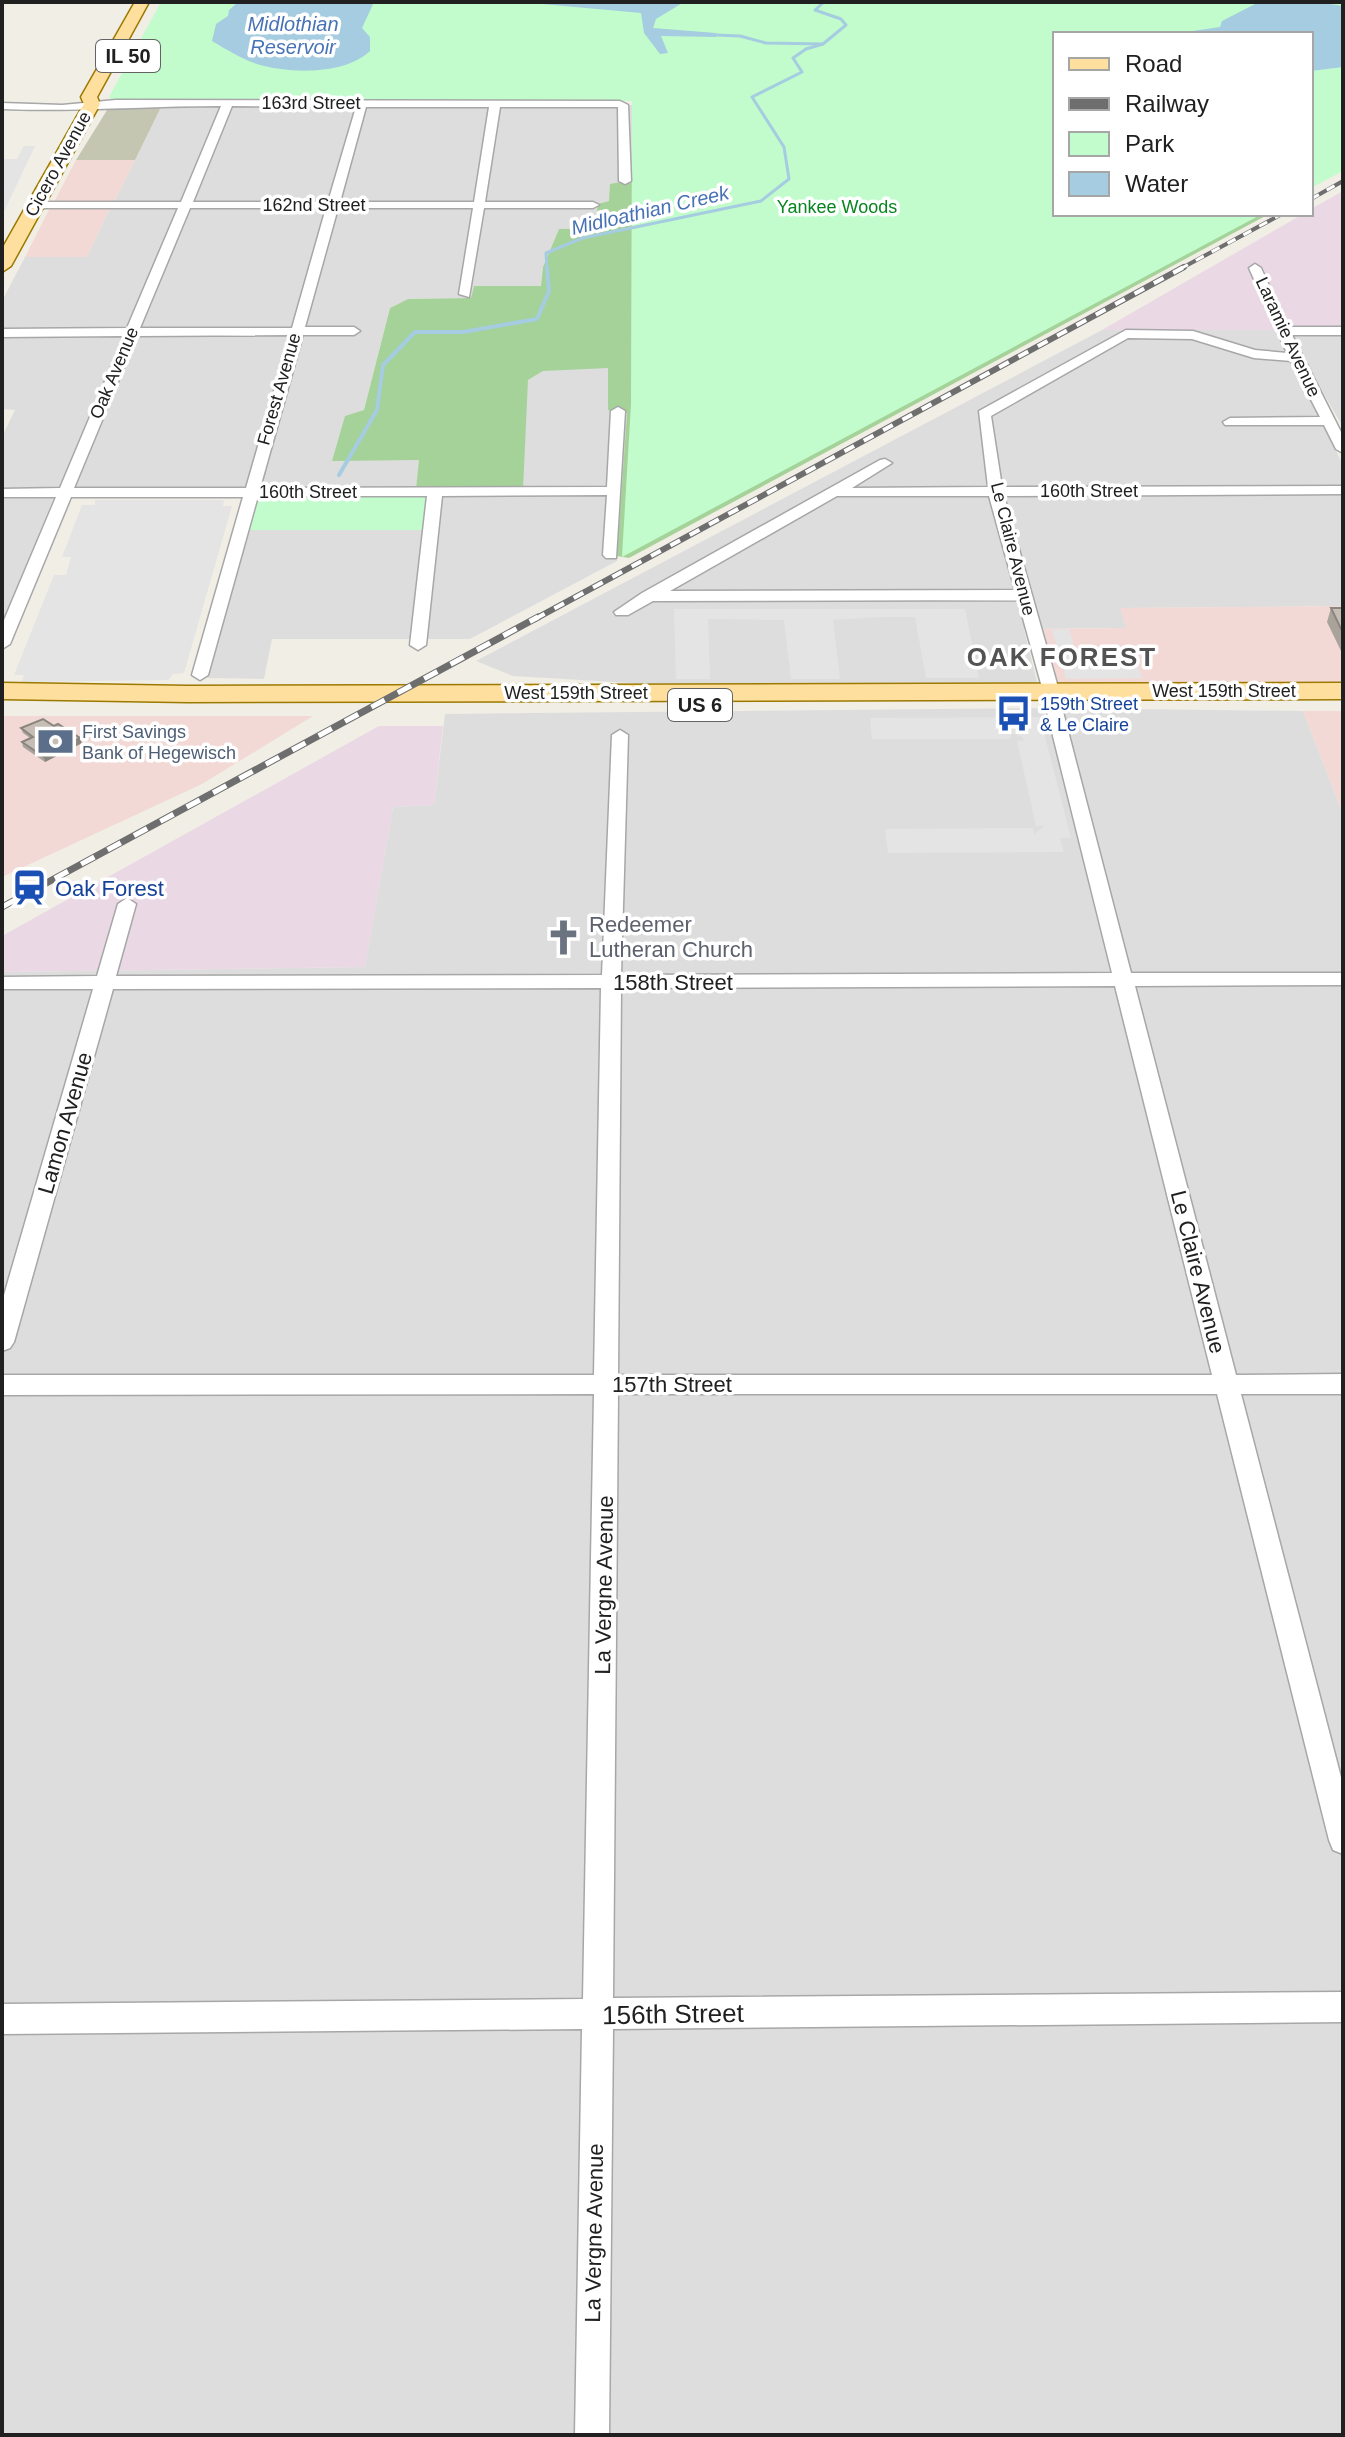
<svg xmlns="http://www.w3.org/2000/svg" width="1345" height="2437" font-family="Helvetica,sans-serif">
<style>
.residential{fill:#dedddd}
.commercial{fill:#f2d9d5}
.industrial{fill:#ead8e5}
.construction{fill:#c4c6b1}
.forest{fill:#a4d299}
.park{fill:#c2fccd}
.parking{fill:#e4e4e4}
.water{fill:#a5cce0}
.lines{fill:none;stroke-linecap:round;stroke-linejoin:round}
.stream-far1{stroke:#a5cce0;stroke-width:3}
.stream{stroke:#a5cce0;stroke-width:4}
.minor-casing{stroke:#a7a7a7;stroke-width:3}
.primary-casing{stroke:#9c7900;stroke-width:3}
.minor{fill:#fff;fill-rule:evenodd}
.primary{fill:#ffdf9d;fill-rule:evenodd}
.rail-far2-casing{stroke:#6e6e6e;stroke-width:4}
.rail-far1-casing{stroke:#6e6e6e;stroke-width:6}
.rail-casing{stroke:#6e6e6e;stroke-width:7}
.rail-far2{stroke:#fff;stroke-width:3;stroke-dasharray:9;stroke-linecap:butt}
.rail-far1{stroke:#fff;stroke-width:4;stroke-dasharray:11;stroke-linecap:butt}
.rail{stroke:#fff;stroke-width:5;stroke-dasharray:15;stroke-linecap:butt}
.wall{fill:#aaa39c}
.shaded-wall{fill:#8b857f}
.building{fill:#c6beb5;stroke:#8b857f;stroke-width:2}
.labels{text-anchor:middle;dominant-baseline:central;stroke-width:7;stroke-linejoin:round;paint-order:stroke}
.far-street-label{font-size:18px;fill:#202020;stroke:#fff}
.far-park-label{font-size:18px;fill:#07851f;stroke:#fff}
.far-transit-label{font-size:18px;fill:#164399;stroke:#fff;text-anchor:start}
.far-service-label{font-size:18px;fill:#4e5e75;stroke:#fff;text-anchor:start}
.far-water-label{font-size:20px;font-style:italic;fill:#4772b5;stroke:#fff}
.shield{fill:#fff;stroke:#636363;stroke-width:2}
.shield-label{font-size:20px;font-weight:bold;fill:#202020}
.transit-label{font-size:22px;fill:#164399;stroke:#fff;text-anchor:start}
.worship-label{font-size:22px;fill:#5b616d;stroke:#fff;text-anchor:start}
.street-label{font-size:22px;fill:#202020;stroke:#fff}
.far-district-label{font-size:26px;font-weight:bold;letter-spacing:2px;fill:#535353;stroke:#fff}
.near-street-label{font-size:26px;fill:#202020;stroke:#fff}
</style>
<rect width="100%" height="100%" fill="#f1eee6"/>
<g class="residential">
<polygon points="162,105 632,105 632,180 609,201 598,204 113,204"/>
<polygon points="110,208 597,208 595,222 589,228 559,229 543,267 541,286 474,286 471,298 408,299 390,308 364,410 332,460 420,460 416,489 2,488 2,437 15,410 2,409 2,301 25,257 87,257"/>
<polygon points="1102,330 1277,330 1343,465 1343,606 1121,608 1126,628 1024,629 1037,682 1029,687 649,688 649,684 513,676 476,661"/>
<polygon points="1343,334 1343,427 1290,335"/>
<polygon points="561,368 608,368 608,410 627,413 617,561 470,639 272,639 264,679 207,678 249,530 438,530 442,495 525,403 528,380 543,371"/>
<polygon points="2,497 54,497 2,623"/>
<polygon points="1048,708 1303,711 1343,814 1343,2435 2,2435 2,972 365,967 393,807 434,805 445,714"/>
</g>
<g class="commercial">
<polygon points="76,160 135,160 113,204 53,204"/>
<polygon points="50,208 110,208 87,257 25,257"/>
<polygon points="1343,606 1343,687 1061,687 1056,683 1042,629 1126,628 1120,608"/>
<polygon points="1303,711 1343,711 1343,814"/>
<polygon points="2,716 313,716 202,784 2,877"/>
</g>
<g class="industrial">
<polygon points="1343,191 1343,330 1102,330 1303,214 1311,214 1311,209"/>
<polygon points="379,726 443,726 434,805 393,807 365,967 2,972 2,936"/>
</g>
<polygon class="construction" points="162,105 135,160 76,160 109,107"/>
<polygon class="forest" points="729,2 1172,34 1055,34 1055,214 1269,214 629,558 617,556 627,413 608,410 608,368 543,371 528,380 523,489 416,489 419,460 332,461 345,416 364,410 390,308 408,299 471,298 474,286 541,286 543,267 559,229 589,228 595,222 598,204 609,201 610,184 632,180 632,101 392,101"/>
<g class="park">
<polygon points="161,2 1343,2 1343,171 1311,188 1311,34 1055,34 1055,214 1262,214 622,557 631,404 632,101 112,100 109,97"/>
<polygon points="420,495 429,498 428,530 249,530 257,501 265,496"/>
</g>
<g class="parking">
<polygon points="24,146 35,146 2,216 2,159 17,159"/>
<polygon points="95,500 224,500 223,506 232,506 184,673 173,674 168,680 22,682 24,675 14,675 54,575 66,575 71,557 62,557 82,505 95,505"/>
<polygon points="674,609 965,609 979,678 926,678 915,617 884,617 833,620 840,679 791,679 784,620 708,619 710,679 676,679"/>
<polygon points="1069,629 1078,660 1136,660 1142,678 1066,679 1052,630"/>
<polygon points="1040,717 1071,838 1060,838 1064,852 888,853 885,829 1033,828 1034,834 1045,826 1036,826 1017,741 1024,740 1022,737 1011,733 1011,739 872,739 870,718"/>
</g>
<g class="water">
<path d="M238,2h136l-12,26 8,9v14c-25,24 -81,23 -113,13 -16,-5 -31,-15 -45,-23l4,-17 12,-8 1,-6z"/>
<polygon points="520,2 684,2 656,19 653,28 716,33 716,37 661,36 668,53 660,54 644,33 641,13"/>
<polygon points="1259,2 1317,2 1343,6 1343,67 1311,71 1311,34 1172,34 1220,27 1222,21"/>
</g>
<g class="lines">
<g class="stream-far1">
<polyline points="716,35 740,36 766,43 823,44"/>
<polyline points="547,269 546,253 583,238 761,201 789,179 784,147 752,97 802,72 793,58 806,49 823,44 846,25 841,19 815,10 824,2"/>
</g>
<polyline class="stream" points="339,475 377,410 383,365 415,332 463,332 537,319 549,291 547,267"/>
<defs>
<g id="minor">
<path d="M116,100l504,1 8,4 3,76 -6,3 -6,-3 -1,-74h-118l-15,95h108l6,3 -6,3h-109l-15,89 -10,-3 14,-86h-135l-33,119h49l6,4 -6,4h-51l-43,153 347,-1 4,-76 7,-4 7,4 -9,147h-10l-3,-3 4,-60 -165,1 -16,149 -8,5 -8,-5 17,-149h-169l-50,179 -8,5 -8,-5 51,-178h-172l-61,147 -8,5v-24l54,-128h-54v-8l58,-1 64,-152 -122,1v-8l125,-1 51,-120h-143l-6,-3 6,-3h146l40,-96c-73,0 -146,6 -219,3v-6l60,2zM232,106l124,1 -28,95h-135zM366,107h123l-15,95h-134zM190,208h136l-34,120h-152zM290,335l-44,153h-172l63,-152z"/>
<path d="M1255,264l6,4 27,59h55v8h-51l51,101v17l-7,-4 -12,-24h-99l-2,-3 7,-4 90,-1 -29,-56 -37,-3 -62,-19 -64,-1 -137,78 11,71 341,-1v8l-339,2 55,195 -2,3h-12l-2,-3 -25,-91 -365,1 -25,14h-12l-2,-3 28,-19 238,-133 5,-1 7,4 -40,25 136,-1 -9,-76 147,-81 67,1 62,19 32,3 -38,-85zM837,496h152l26,94 -345,1z"/>
<path d="M1053,699l8,5 70,269h212v12l-208,1 101,389 107,-1v20h-102l102,391v69l-10,-4 -4,-10 -112,-446h-599l-5,604 730,-6v30l-730,7 -4,406h-34l7,-406 -580,5v-30l581,-5 11,-605 -592,1v-20h592l7,-387 -488,1 -99,353 -4,6 -8,3v-49l91,-313h-91v-12l95,-1 21,-72 9,-6 9,6 -20,72 486,-1 10,-240 8,-5 8,5 -7,240 491,-2 -67,-269zM1115,986l97,389h-594l3,-387z"/>
</g>
<g id="primary">
<polygon points="135,2 149,2 97,97 100,104 11,266 2,272 2,249 84,104 81,97"/>
<polygon points="2,683 188,686 1343,683 1343,699 188,702 2,699"/>
</g>
</defs>
<use href="#minor" class="minor-casing"/>
<use href="#primary" class="primary-casing"/>
<use href="#minor" class="minor"/>
<use href="#primary" class="primary"/>
<defs>
<g id="rail-far2">
<polyline points="1311,199 1343,181"/>
<polyline points="1180,269 1282,214"/>
</g>
<polyline id="rail-far1" points="535,619 1184,267"/>
<polyline id="rail" points="2,907 538,617"/>
</defs>
<use href="#rail-far2" class="rail-far2-casing"/>
<use href="#rail-far1" class="rail-far1-casing"/>
<use href="#rail" class="rail-casing"/>
<use href="#rail-far2" class="rail-far2"/>
<use href="#rail-far1" class="rail-far1"/>
<use href="#rail" class="rail"/>
</g>
<g class="wall">
<polygon points="1331,608 1343,608 1343,653 1342,653 1327,622"/>
<polygon points="21,728 82,743 45,762 23,747 22,742 30,738 23,733"/>
</g>
<polygon class="shaded-wall" points="80,738 82,743 45,762 44,757"/>
<g class="building">
<polygon points="1331,608 1343,608 1343,633"/>
<polygon points="43,719 54,726 58,724 80,738 44,757 22,742 33,737 21,728"/>
</g>
<defs>
<symbol id="bus-bare" viewBox="-9 -9 18 18"><path d="M-5-6H5V4H4V6H2V4H-2V6H-4V4H-5ZM-3.5-4V0h7V-4ZM-3.5 1.2v1.5H-2V1.2ZM2 1.2v1.5H3.5V1.2Z" fill="#1a4fb4" stroke="#fff" stroke-width="2.5" paint-order="stroke"/></symbol>
<symbol id="bank-bare" viewBox="-9 -9 18 18"><path d="M-6-4H6V4H-6ZM0-2.3a2.3 2.3 0 1 0 0 4.6a2.3 2.3 0 1 0 0-4.6Z" fill="#5c6f8a" stroke="#fff" stroke-width="2.5" paint-order="stroke"/></symbol>
<symbol id="station-bare" viewBox="-9 -9 18 18"><path d="M-3-6H3Q5-6 5-4V2Q5 4 3 4L4.5 6H3L1.5 4h-3L-3 6H-4.5L-3 4Q-5 4-5 2V-4Q-5-6-3-6ZM-3.5-4v3h7v-3ZM-3.5 1v1.5H-2V1ZM2 1v1.5H3.5V1Z" fill="#1a4fb4" stroke="#fff" stroke-width="2.5" paint-order="stroke"/></symbol>
<symbol id="church-bare" viewBox="-9 -9 18 18"><path d="M-1.2-6h2.4v3.5h3.3v2.4h-3.3V6h-2.4V-.1h-3.3v-2.4h3.3Z" fill="#6b7280" stroke="#fff" stroke-width="2.5" paint-order="stroke"/></symbol>
</defs>
<g fill-rule="evenodd">
<use href="#bus-bare" x="988" y="688" width="51" height="51"/>
<use href="#bank-bare" x="30" y="716" width="51" height="51"/>
<use href="#station-bare" x="4" y="862" width="51" height="51"/>
<use href="#church-bare" x="538" y="912" width="51" height="51"/>
</g>
<g class="labels">
<g class="far-street-label">
<text x="311" y="103">163rd Street</text>
<text transform="translate(58 164) rotate(-61)">Cicero Avenue</text>
<text x="314" y="205">162nd Street</text>
<text transform="translate(1288 337) rotate(65)">Laramie Avenue</text>
<text transform="translate(114 373) rotate(-67)">Oak Avenue</text>
<text transform="translate(279 389) rotate(-74)">Forest Avenue</text>
<text x="1089" y="491">160th Street</text>
<text x="308" y="492">160th Street</text>
<text transform="translate(1013 549) rotate(76)">Le Claire Avenue</text>
<text x="1224" y="691">West 159th Street</text>
<text x="576" y="693">West 159th Street</text>
</g>
<g class="far-park-label">
<text x="837" y="207">Yankee Woods</text>
</g>
<g class="far-transit-label">
<text x="1040" y="704">159th Street<tspan x="1040" dy="21">&amp; Le Claire</tspan></text>
</g>
<g class="far-service-label">
<text x="82" y="732">First Savings<tspan x="82" dy="21">Bank of Hegewisch</tspan></text>
</g>
<g class="far-water-label">
<text x="293" y="24">Midlothian<tspan x="293" dy="23">Reservoir</tspan></text>
<text transform="translate(650 210) rotate(-13)">Midloathian Creek</text>
</g>
<g class="shield">
<rect x="96" y="40" width="64" height="32" rx="6"/>
<rect x="668" y="689" width="64" height="32" rx="6"/>
</g>
<g class="shield-label">
<text x="128" y="56">IL 50</text>
<text x="700" y="705">US 6</text>
</g>
<g class="transit-label">
<text x="55" y="888">Oak Forest</text>
</g>
<g class="worship-label">
<text x="589" y="924">Redeemer<tspan x="589" dy="25">Lutheran Church</tspan></text>
</g>
<g class="street-label">
<text x="673" y="982">158th Street</text>
<text transform="translate(65 1123) rotate(-74)">Lamon Avenue</text>
<text transform="translate(1198 1272) rotate(76)">Le Claire Avenue</text>
<text x="672" y="1384">157th Street</text>
<text transform="translate(604 1585) rotate(-89)">La Vergne Avenue</text>
<text transform="translate(594 2233) rotate(-89)">La Vergne Avenue</text>
</g>
<g class="far-district-label">
<text x="1062" y="657">OAK FOREST</text>
</g>
<g class="near-street-label">
<text transform="translate(673 2014) rotate(-1)">156th Street</text>
</g>
</g>
<rect width="1345" height="2437" fill="none" stroke="#202020" stroke-width="8"/>
<rect x="1053" y="32" width="260" height="184" fill="#ffffff" stroke="#a6a6a6" stroke-width="2"/>
<rect x="1069" y="58" width="40" height="12" fill="#ffdf9d" stroke="#a6a6a6" stroke-width="2"/>
<text x="1125" y="72" font-size="24" fill="#202020">Road</text>
<rect x="1069" y="98" width="40" height="12" fill="#6e6e6e" stroke="#a6a6a6" stroke-width="2"/>
<text x="1125" y="112" font-size="24" fill="#202020">Railway</text>
<rect x="1069" y="132" width="40" height="24" fill="#c2fccd" stroke="#a6a6a6" stroke-width="2"/>
<text x="1125" y="152" font-size="24" fill="#202020">Park</text>
<rect x="1069" y="172" width="40" height="24" fill="#a5cce0" stroke="#a6a6a6" stroke-width="2"/>
<text x="1125" y="192" font-size="24" fill="#202020">Water</text>
</svg>
